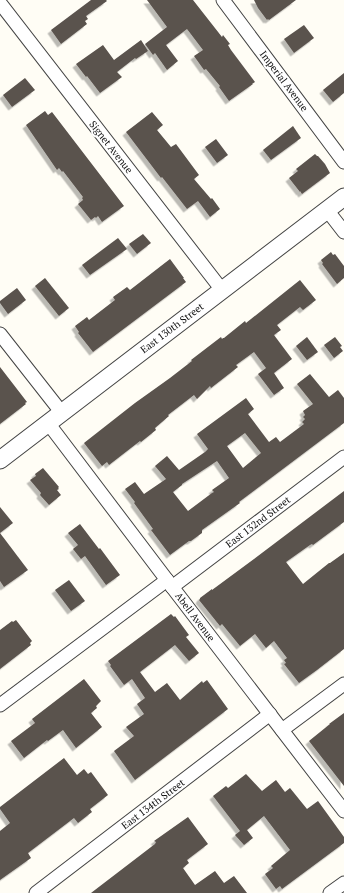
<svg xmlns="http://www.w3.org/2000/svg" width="344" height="893" font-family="'PT Serif',serif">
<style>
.building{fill:#5a524d;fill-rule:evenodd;filter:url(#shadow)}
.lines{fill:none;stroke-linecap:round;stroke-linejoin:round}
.minor-casing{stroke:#444;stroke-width:15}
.tertiary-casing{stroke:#444;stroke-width:19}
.minor{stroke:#fff;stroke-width:13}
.tertiary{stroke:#fff;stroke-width:17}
.labels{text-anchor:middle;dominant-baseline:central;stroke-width:4;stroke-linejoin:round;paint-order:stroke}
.street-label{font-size:10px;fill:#111;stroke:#fff}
</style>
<defs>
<filter id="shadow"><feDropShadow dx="-3.5" dy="3.5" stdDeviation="0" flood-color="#0004"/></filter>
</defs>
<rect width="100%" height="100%" fill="#fffdf5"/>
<g class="building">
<polygon points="91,0 106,0 107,1 86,16 88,19 85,21 87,24 61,44 51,30"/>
<polygon points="147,0 193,0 222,37 223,35 230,44 228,45 231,50 255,82 252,84 253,84 229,101 219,87 220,86 206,69 204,70 194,56 203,50 187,29 166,45 178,61 167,70 155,53 153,55 145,44 167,27"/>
<polygon points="254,0 296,0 269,20 268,19 267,20 258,8"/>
<polygon points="304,25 314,38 294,53 284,39"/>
<polygon points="141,40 148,51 136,59 135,58 117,72 122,77 100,93 87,76 86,77 76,64 103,45 114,60"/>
<polygon points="344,73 344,93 333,102 323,90"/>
<polygon points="25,78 35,90 12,107 3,95"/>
<polygon points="45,111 48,115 52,112 124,206 102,222 98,216 96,218 95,217 91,220 78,204 83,200 82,198 83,197 63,171 62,172 59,168 57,170 26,125"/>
<polygon points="152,112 163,125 157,130 171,147 176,144 199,175 194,179 211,199 212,198 220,209 210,217 198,201 187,209 162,177 161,178 126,132"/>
<polygon points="293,126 301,138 271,160 263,150"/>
<polygon points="216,139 228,155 217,163 205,147"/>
<polygon points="315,154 317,156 318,156 325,164 330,173 302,194 300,191 300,192 289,178 298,171 296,169"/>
<polygon points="143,234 151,243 137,254 129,244"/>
<polygon points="118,238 127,249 90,275 82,265"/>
<polygon points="331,252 333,255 335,254 344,266 344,278 337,284 322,264 323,263 321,260"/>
<polygon points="170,259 184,278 183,278 186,282 93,352 78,333 79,332 75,326 87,317 89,320 115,300 113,297 127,287 130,290"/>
<polygon points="45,278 69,308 59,316 35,286"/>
<polygon points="300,280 316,300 303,310 300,307 277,325 281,330 274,335 292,359 274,373 284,388 274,395 258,374 266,368 254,352 236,365 238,367 211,388 210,386 197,399 194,395 168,415 169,416 155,428 156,430 141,442 140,441 109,465 107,462 102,466 84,443 135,403 170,378 192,361 191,360 221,337 222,339 223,338 224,338 245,321 246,323"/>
<polygon points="17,288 26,300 8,314 0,303 0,301"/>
<polygon points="307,337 318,352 307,360 296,346"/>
<polygon points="335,337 342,346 340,347 343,351 334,358 324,345"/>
<polygon points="0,367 27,402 25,403 26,404 0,424"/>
<path d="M310,374l19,23 9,-7 6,8v25l-105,79 1,1 -38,27v3l-11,8h-2l-19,14 -19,-25 2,-1 -19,-26 1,-1 -10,-13 10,-7 9,12 22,-15 -11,-13 12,-10 12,14 26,-18 3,-3 -11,-15 49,-36 8,11 -6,5 21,28 7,-5 4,5 24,-18 -2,-2 3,-3 -2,-2 2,-2 -2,-4 10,-7 -16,-20zM245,433l16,20 -18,15 -16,-22zM217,461l12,17 -17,12 2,2 -2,1 -24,18 -15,-19 9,-7v-1z"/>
<polygon points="43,468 59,487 58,488 59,489 57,490 61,495 49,505 40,495 41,493 30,480 36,476 35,474"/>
<polygon points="344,491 344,522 313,545 312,544 310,545 286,562 303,584 329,563 330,563 344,553 344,649 317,670 299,683 284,664 286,663 284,660 287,658 274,641 266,648 255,634 240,646 222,624 220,626 199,600 200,599 200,598 212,589 212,590 254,559"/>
<polygon points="0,507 13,523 0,533"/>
<polygon points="80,524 99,549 100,548 120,575 106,585 85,556 81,559 73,549 78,545 68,533"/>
<polygon points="0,533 28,570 4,587 0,581"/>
<polygon points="69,580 85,601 71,611 55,590"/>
<polygon points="171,614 174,617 175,616 189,635 186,637 199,653 189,661 175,645 140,672 155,692 167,683 180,700 202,681 203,683 207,680 228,709 135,780 114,751 134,736 126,727 144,714 137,704 145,698 132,679 124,685 110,666 111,665 108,661"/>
<polygon points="16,620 32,641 30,643 31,645 0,669 0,630 12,621 13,622"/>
<polygon points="84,679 101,701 96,706 97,708 91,713 102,727 76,748 63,730 48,741 47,740 24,758 11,741 35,723 32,719"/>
<polygon points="344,713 344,786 309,741 330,724 329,724"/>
<polygon points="64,758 77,775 84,769 88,774 91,772 108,795 90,809 92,812 78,823 74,818 28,853 31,858 0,880 0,831 10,823 0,809 0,807"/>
<polygon points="246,774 262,791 276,780 285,792 290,788 307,809 318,801 344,837 344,843 282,889 280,886 276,889 265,874 273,868 271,866 290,850 264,816 247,830 253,838 244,845 235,835 240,831 213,796 226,786 228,788"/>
<polygon points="188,817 208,844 187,860 189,863 183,868 195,885 215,871 224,883 234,876 247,893 91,893 155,844 156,842 154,841"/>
</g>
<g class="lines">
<defs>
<g id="minor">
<polyline points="223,0 344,162"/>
<polyline points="0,3 222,290"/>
<polyline points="327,210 344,232"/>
<polyline points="0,334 62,413"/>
<polyline points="48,423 176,592 344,811"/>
<polyline points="172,587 344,457"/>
<polyline points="0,705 167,580"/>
<polyline points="282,730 344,684"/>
<polyline points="36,893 270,714"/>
<polyline points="330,893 344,883"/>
</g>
<polyline id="tertiary" points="0,460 344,197"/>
</defs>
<use href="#minor" class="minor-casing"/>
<use href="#tertiary" class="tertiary-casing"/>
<use href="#minor" class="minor"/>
<use href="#tertiary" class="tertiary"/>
</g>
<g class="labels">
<g class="street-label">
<text transform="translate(284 81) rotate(53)">Imperial Avenue</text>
<text transform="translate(111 147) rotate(52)">Signet Avenue</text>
<text transform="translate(172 328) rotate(-37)">East 130th Street</text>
<text transform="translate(258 522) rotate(-37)">East 132nd Street</text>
<text transform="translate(195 617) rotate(53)">Abell Avenue</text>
<text transform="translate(153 804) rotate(-37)">East 134th Street</text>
</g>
</g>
</svg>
